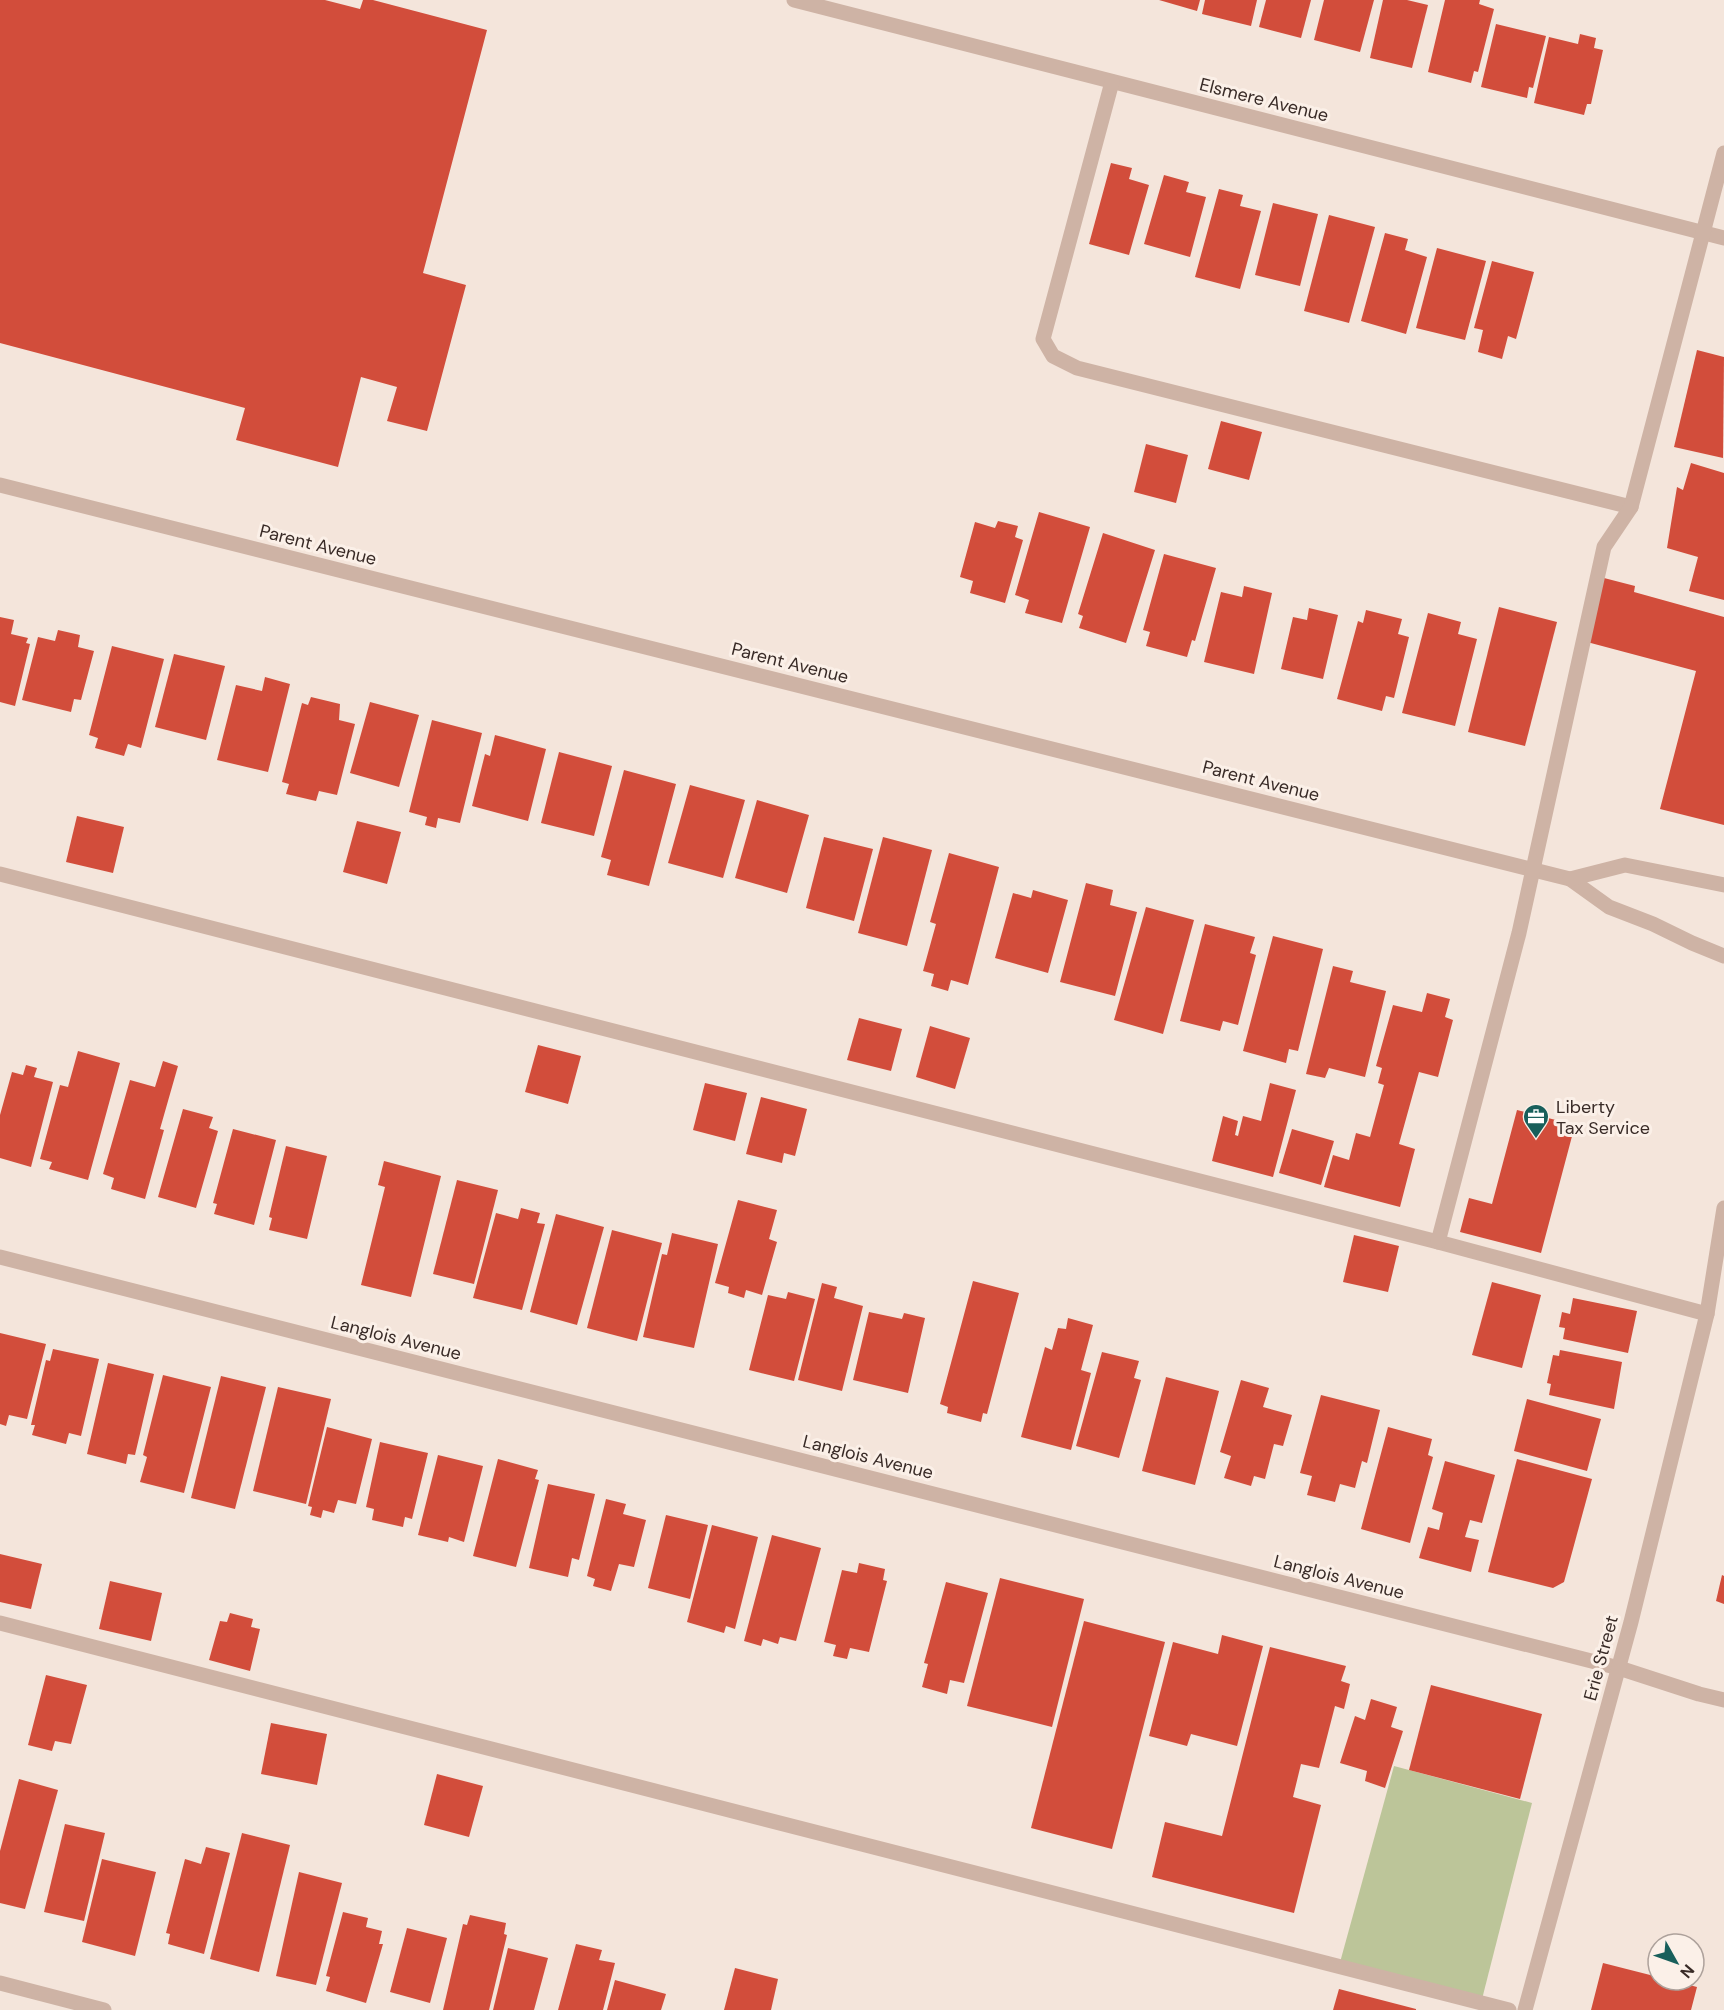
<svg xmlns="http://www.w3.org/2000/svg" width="1724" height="2010" font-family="'DM Sans',sans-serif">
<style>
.green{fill:#bcc599}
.building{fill:#d24d3b}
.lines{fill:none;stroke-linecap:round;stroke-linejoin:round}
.minor{stroke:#ceb3a5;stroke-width:15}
.labels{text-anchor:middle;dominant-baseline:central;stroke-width:6;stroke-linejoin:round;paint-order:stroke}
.street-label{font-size:18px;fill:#392b27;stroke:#fbf0e8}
.poi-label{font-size:18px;fill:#392b27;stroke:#fbf0e8;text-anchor:start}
</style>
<rect width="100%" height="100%" fill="#f4e5db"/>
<polygon class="green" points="1394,1766 1532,1803 1481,2003 1339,1966"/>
<g class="building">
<polygon points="0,0 325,0 360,9 363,0 373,0 487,30 423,273 466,285 427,431 387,421 397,387 361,377 338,467 236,440 245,408 0,343"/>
<polygon points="1159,0 1200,0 1197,11"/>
<polygon points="1205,0 1257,0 1251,26 1202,14"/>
<polygon points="1266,0 1311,0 1301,38 1259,27"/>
<polygon points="1324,0 1374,0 1360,52 1314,40"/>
<polygon points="1383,0 1407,0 1428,5 1412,68 1370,58"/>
<polygon points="1445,0 1480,0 1479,4 1494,9 1478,72 1474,71 1471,83 1428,72"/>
<polygon points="1496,24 1546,36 1533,88 1529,87 1527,98 1481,87"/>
<polygon points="1580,34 1596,38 1594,48 1603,50 1591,104 1587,104 1584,115 1534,103 1549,37 1578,44"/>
<polygon points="1111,163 1132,168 1129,179 1149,185 1129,255 1089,244"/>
<polygon points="1164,175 1189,182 1186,192 1206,197 1190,257 1144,244"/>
<polygon points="1219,189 1243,195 1240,206 1261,211 1240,289 1195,277"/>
<polygon points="1273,203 1318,214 1300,286 1255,275"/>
<polygon points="1329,215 1375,227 1349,323 1304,311"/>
<polygon points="1385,233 1408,239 1405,250 1427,257 1406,334 1361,321"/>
<polygon points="1437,248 1486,261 1465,340 1416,328"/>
<polygon points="1492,261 1534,272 1516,339 1508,336 1502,359 1478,352 1483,330 1474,328"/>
<polygon points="1697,350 1724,357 1723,458 1674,447"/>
<polygon points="1221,421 1262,432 1249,480 1208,469"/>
<polygon points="1146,444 1188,455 1176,503 1134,492"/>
<polygon points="1691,463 1724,473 1724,600 1689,591 1698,557 1667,548 1677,487 1683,490"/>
<polygon points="1039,512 1090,527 1062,623 1025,613 1029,600 1015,595"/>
<polygon points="998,521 1018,526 1015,537 1023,540 1005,603 970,593 973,581 960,577 975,522 995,528"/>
<polygon points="1103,533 1155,550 1126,643 1079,628 1083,616 1078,614"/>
<polygon points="1164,554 1216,568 1195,641 1192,640 1187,657 1146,646 1150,632 1143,630"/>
<polygon points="1604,578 1635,586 1634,592 1724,617 1724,825 1660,809 1696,671 1587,642"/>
<polygon points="1244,586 1272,593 1254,674 1204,662 1221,592 1242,597"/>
<polygon points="1499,607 1557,622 1525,746 1468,732"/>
<polygon points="1309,608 1338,615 1323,679 1281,669 1293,617 1307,620"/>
<polygon points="1366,610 1402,619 1398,634 1409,637 1394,698 1386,696 1382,711 1337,699 1358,621 1363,623"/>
<polygon points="1428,613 1461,622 1458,634 1477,639 1455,726 1402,713"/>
<polygon points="0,617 14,620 11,634 28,638 26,643 30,644 15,706 0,702"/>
<polygon points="58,630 80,635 78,647 94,651 81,700 74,699 71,712 22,700 38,637 55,641"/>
<polygon points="112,646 164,659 141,748 128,744 124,756 95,748 98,738 89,735"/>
<polygon points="174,654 225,666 206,740 155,727"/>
<polygon points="265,677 290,684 268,772 217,760 236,685 262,691"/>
<polygon points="311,697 340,704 339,720 355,724 337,795 319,791 316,801 286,794 289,784 282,782 302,703 308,705"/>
<polygon points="370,702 419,715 399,787 350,773"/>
<polygon points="432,720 482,733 460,823 438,818 436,828 425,825 427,817 409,812"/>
<polygon points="495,735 546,749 528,821 472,806 485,754 490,756"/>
<polygon points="559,752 612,766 594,836 541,823"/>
<polygon points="624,770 676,784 649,886 607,875 611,860 601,857"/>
<polygon points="690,785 745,800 723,878 668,863"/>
<polygon points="757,800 809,815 787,893 735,878"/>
<polygon points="77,816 124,827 113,873 66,862"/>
<polygon points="357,821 401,832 387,884 343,872"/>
<polygon points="824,837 873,849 854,921 806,908"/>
<polygon points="883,837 932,850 907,946 858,933"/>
<polygon points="949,853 999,867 968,985 951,980 948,991 931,986 934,974 923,971 936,924 930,922"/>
<polygon points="1086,883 1113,890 1110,905 1137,912 1115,996 1060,982"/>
<polygon points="1033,890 1068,900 1048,973 995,958 1013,893 1031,898"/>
<polygon points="1146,907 1194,920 1163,1034 1114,1020"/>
<polygon points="1205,924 1255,937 1250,953 1256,955 1238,1025 1223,1021 1220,1031 1180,1021"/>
<polygon points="1273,936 1323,949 1298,1051 1289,1049 1286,1063 1243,1051"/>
<polygon points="1333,966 1353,971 1350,982 1386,991 1365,1077 1329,1068 1325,1078 1306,1074"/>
<polygon points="1427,993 1450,999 1445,1017 1453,1020 1438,1077 1419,1072 1399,1144 1415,1149 1400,1207 1324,1187 1333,1155 1349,1160 1356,1133 1370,1137 1384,1085 1378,1083 1382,1068 1376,1066 1393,1005 1422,1012"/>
<polygon points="859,1018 902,1029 891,1071 847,1060"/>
<polygon points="930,1026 970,1038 955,1089 916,1077"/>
<polygon points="538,1045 581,1056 568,1104 525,1092"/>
<polygon points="78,1051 120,1063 88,1180 49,1169 52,1162 40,1159 60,1085 68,1087"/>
<polygon points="163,1061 178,1066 160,1129 164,1130 145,1199 111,1189 114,1178 103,1174 130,1080 155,1087"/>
<polygon points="26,1065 37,1068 34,1077 53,1082 31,1167 0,1158 0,1115 12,1072 23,1075"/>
<polygon points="705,1083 747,1093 735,1141 693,1130"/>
<polygon points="1270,1083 1296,1090 1273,1177 1212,1161 1223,1116 1238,1121 1235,1135 1238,1136 1243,1116 1261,1121"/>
<polygon points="761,1097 807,1109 795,1156 784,1153 782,1163 746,1154"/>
<polygon points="183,1109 213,1117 209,1128 218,1131 196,1208 158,1197"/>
<polygon points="1517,1110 1575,1125 1541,1253 1460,1232 1469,1198 1492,1204"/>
<polygon points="233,1129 276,1140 254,1225 214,1214 217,1204 213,1203"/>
<polygon points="1292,1129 1334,1141 1321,1185 1279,1173"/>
<polygon points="286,1146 327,1156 307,1239 269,1230 272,1218 269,1217"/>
<polygon points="384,1161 441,1176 411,1297 361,1285 385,1187 378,1185"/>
<polygon points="457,1180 498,1190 474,1284 433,1274"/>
<polygon points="738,1200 777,1210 769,1239 777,1242 762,1295 746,1290 744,1298 728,1293 729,1287 715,1283"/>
<polygon points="521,1208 540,1213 537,1223 545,1224 522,1310 473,1298 496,1213 518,1219"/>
<polygon points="556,1214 604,1227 577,1325 530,1312"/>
<polygon points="612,1230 662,1243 637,1341 587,1328"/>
<polygon points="672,1233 718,1244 694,1348 643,1337 662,1254 667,1255"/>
<polygon points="1354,1235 1399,1246 1388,1292 1343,1282"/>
<polygon points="973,1281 1019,1293 987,1414 983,1413 981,1422 947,1413 948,1407 940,1404"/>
<polygon points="1492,1282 1541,1295 1522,1368 1472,1355"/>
<polygon points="822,1283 837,1287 834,1298 863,1306 842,1391 798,1380"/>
<polygon points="788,1292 815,1299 794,1381 749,1370 768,1295 786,1299"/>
<polygon points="1573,1298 1637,1311 1628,1353 1563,1339 1565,1328 1559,1327 1562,1312 1570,1314"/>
<polygon points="869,1312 902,1319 904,1313 925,1318 908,1393 853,1380"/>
<polygon points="1068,1318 1093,1325 1081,1370 1091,1373 1071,1450 1021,1437 1045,1347 1052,1350 1058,1328 1066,1329"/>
<polygon points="0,1333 46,1344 27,1419 9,1415 6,1426 0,1424"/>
<polygon points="53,1349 99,1359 81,1436 69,1433 66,1444 32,1435 35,1425 31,1425 46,1360 50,1361"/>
<polygon points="1560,1350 1622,1362 1614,1409 1549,1395 1551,1384 1547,1383 1553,1355 1559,1356"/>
<polygon points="1102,1352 1139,1361 1134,1378 1141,1380 1119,1458 1076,1446"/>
<polygon points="108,1363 154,1374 135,1455 128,1454 126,1464 87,1454"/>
<polygon points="163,1375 211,1387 184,1493 140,1482 147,1457 143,1455"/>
<polygon points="221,1376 266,1387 235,1509 191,1498"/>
<polygon points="1166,1377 1219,1391 1195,1485 1142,1471"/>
<polygon points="1241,1380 1269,1388 1263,1407 1292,1415 1283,1446 1274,1444 1265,1479 1254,1476 1251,1486 1224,1478 1231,1456 1220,1452"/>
<polygon points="278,1387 331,1399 306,1504 253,1491"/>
<polygon points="1321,1395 1380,1410 1367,1463 1362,1461 1355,1488 1340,1484 1335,1502 1307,1495 1312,1476 1300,1473"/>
<polygon points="1527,1399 1601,1419 1587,1471 1514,1451"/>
<polygon points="327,1427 372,1439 356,1504 338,1500 334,1513 323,1510 321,1518 310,1515 312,1507 308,1506"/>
<polygon points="1388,1427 1432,1439 1428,1455 1433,1457 1410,1543 1361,1529"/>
<polygon points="380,1442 428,1453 412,1519 405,1517 403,1527 372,1520 374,1509 366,1507"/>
<polygon points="438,1455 483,1466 464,1542 449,1537 448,1542 418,1535"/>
<polygon points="498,1459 538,1470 535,1479 539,1480 516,1567 473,1556"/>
<polygon points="1517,1459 1592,1479 1564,1582 1553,1588 1488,1572"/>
<polygon points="1445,1461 1495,1475 1482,1523 1470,1520 1465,1537 1479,1540 1471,1572 1419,1558 1428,1527 1439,1530 1443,1513 1432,1509"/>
<polygon points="548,1484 595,1494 579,1560 572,1558 568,1577 529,1568"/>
<polygon points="606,1499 626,1504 623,1514 646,1520 634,1567 619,1564 611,1591 593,1586 595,1579 587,1576"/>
<polygon points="666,1515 708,1525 690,1599 648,1588"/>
<polygon points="712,1525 758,1537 735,1629 726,1626 724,1633 687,1622"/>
<polygon points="772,1535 821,1548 796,1641 780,1637 778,1644 763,1639 761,1646 744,1641"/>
<polygon points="0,1554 42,1564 31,1609 0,1602"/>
<polygon points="859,1563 885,1569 883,1580 887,1581 869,1652 850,1648 847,1659 833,1656 836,1645 824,1642 842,1570 857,1573"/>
<polygon points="1722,1575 1724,1576 1724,1604 1716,1601"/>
<polygon points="1000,1578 1084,1599 1052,1727 967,1706"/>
<polygon points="110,1581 162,1593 151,1641 99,1629"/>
<polygon points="946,1582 988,1593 964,1683 950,1680 947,1694 922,1687 928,1664 924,1663"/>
<polygon points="230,1613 253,1619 251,1627 260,1629 250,1671 209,1660 220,1621 227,1622"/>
<polygon points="1084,1621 1165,1642 1112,1849 1031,1828"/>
<polygon points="1222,1635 1263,1646 1237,1746 1191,1734 1187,1746 1149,1736 1173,1642 1218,1654"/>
<polygon points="1270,1647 1346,1666 1341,1681 1350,1684 1344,1709 1335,1706 1319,1768 1301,1764 1293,1797 1321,1805 1294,1913 1152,1877 1165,1822 1222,1836"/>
<polygon points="46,1675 87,1685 71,1744 55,1741 52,1751 28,1745"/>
<polygon points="1431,1685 1542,1714 1520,1799 1409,1770"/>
<polygon points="1371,1699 1397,1707 1391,1727 1403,1731 1385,1788 1365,1781 1367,1771 1340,1763 1355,1716 1365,1720"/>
<polygon points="271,1723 327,1734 317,1785 261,1774"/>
<polygon points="437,1774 483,1786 469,1837 424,1825"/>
<polygon points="19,1779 58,1790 25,1909 0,1903 0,1851"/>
<polygon points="65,1824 105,1833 84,1921 44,1912"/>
<polygon points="242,1833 290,1845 259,1972 210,1959"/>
<polygon points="206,1847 230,1853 204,1954 168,1944 170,1934 166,1933 185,1859 201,1864"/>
<polygon points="102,1859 156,1872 135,1956 82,1942"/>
<polygon points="299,1872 342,1883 316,1985 276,1976"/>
<polygon points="343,1912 368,1918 366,1927 382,1931 379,1944 383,1944 366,2003 326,1991 330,1977 326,1976"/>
<polygon points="470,1915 506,1923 504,1934 507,1935 489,2010 443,2010 463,1924 467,1925"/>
<polygon points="407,1928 447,1938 430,2003 390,1992"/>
<polygon points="576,1944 602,1950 599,1960 615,1963 603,2010 558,2010"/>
<polygon points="508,1948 548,1958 534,2010 493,2010"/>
<polygon points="1603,1963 1658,1977 1658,1980 1670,1980 1697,1987 1691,2010 1591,2010"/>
<polygon points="735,1968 778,1979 771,2010 724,2010"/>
<polygon points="615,1980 666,1994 661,2010 607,2010"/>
<polygon points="1339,1989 1416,2009 1416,2010 1333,2010"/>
</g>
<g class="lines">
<g class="minor">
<polyline points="794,0 1724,238"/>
<polyline points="1112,82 1043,339 1053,356 1077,368 1631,507"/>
<polyline points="0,485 1570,879 1609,907 1653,924 1692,943 1724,956"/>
<polyline points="0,874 1438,1242 1707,1314"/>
<polyline points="1570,879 1625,865 1724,885"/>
<polyline points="1438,1242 1519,933 1604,547 1631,507 1724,153"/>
<polyline points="0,1257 1619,1668 1699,1694 1724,1700"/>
<polyline points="0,1623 1509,2010"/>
<polyline points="0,1983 104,2010"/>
<polyline points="1525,2010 1631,1622 1707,1314 1724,1208"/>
</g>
</g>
<defs>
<symbol id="office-pin" viewBox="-11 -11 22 30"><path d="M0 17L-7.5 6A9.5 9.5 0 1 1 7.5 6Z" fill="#185f5b" stroke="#fbf0e8"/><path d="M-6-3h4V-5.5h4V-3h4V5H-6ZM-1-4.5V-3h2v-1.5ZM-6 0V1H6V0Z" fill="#fff"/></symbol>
</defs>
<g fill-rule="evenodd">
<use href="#office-pin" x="1521" y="1102" width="30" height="40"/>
</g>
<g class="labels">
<g class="street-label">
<text transform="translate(1264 100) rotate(14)">Elsmere Avenue</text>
<text transform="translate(318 545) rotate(14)">Parent Avenue</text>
<text transform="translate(790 663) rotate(14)">Parent Avenue</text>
<text transform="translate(1261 781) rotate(14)">Parent Avenue</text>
<text transform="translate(396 1338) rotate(14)">Langlois Avenue</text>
<text transform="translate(868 1457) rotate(14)">Langlois Avenue</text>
<text transform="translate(1339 1577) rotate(14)">Langlois Avenue</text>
<text transform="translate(1601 1658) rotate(-75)">Erie Street</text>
</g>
<g class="poi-label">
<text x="1556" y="1107">Liberty<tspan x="1556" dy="21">Tax Service</tspan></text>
</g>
</g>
<g transform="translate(1676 1962) rotate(130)"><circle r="28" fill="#fbf0e8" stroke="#ada19b" stroke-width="1.5"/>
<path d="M0-4.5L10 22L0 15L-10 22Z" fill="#185f5b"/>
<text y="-9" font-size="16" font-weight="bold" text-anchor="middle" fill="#392b27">N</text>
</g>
</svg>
